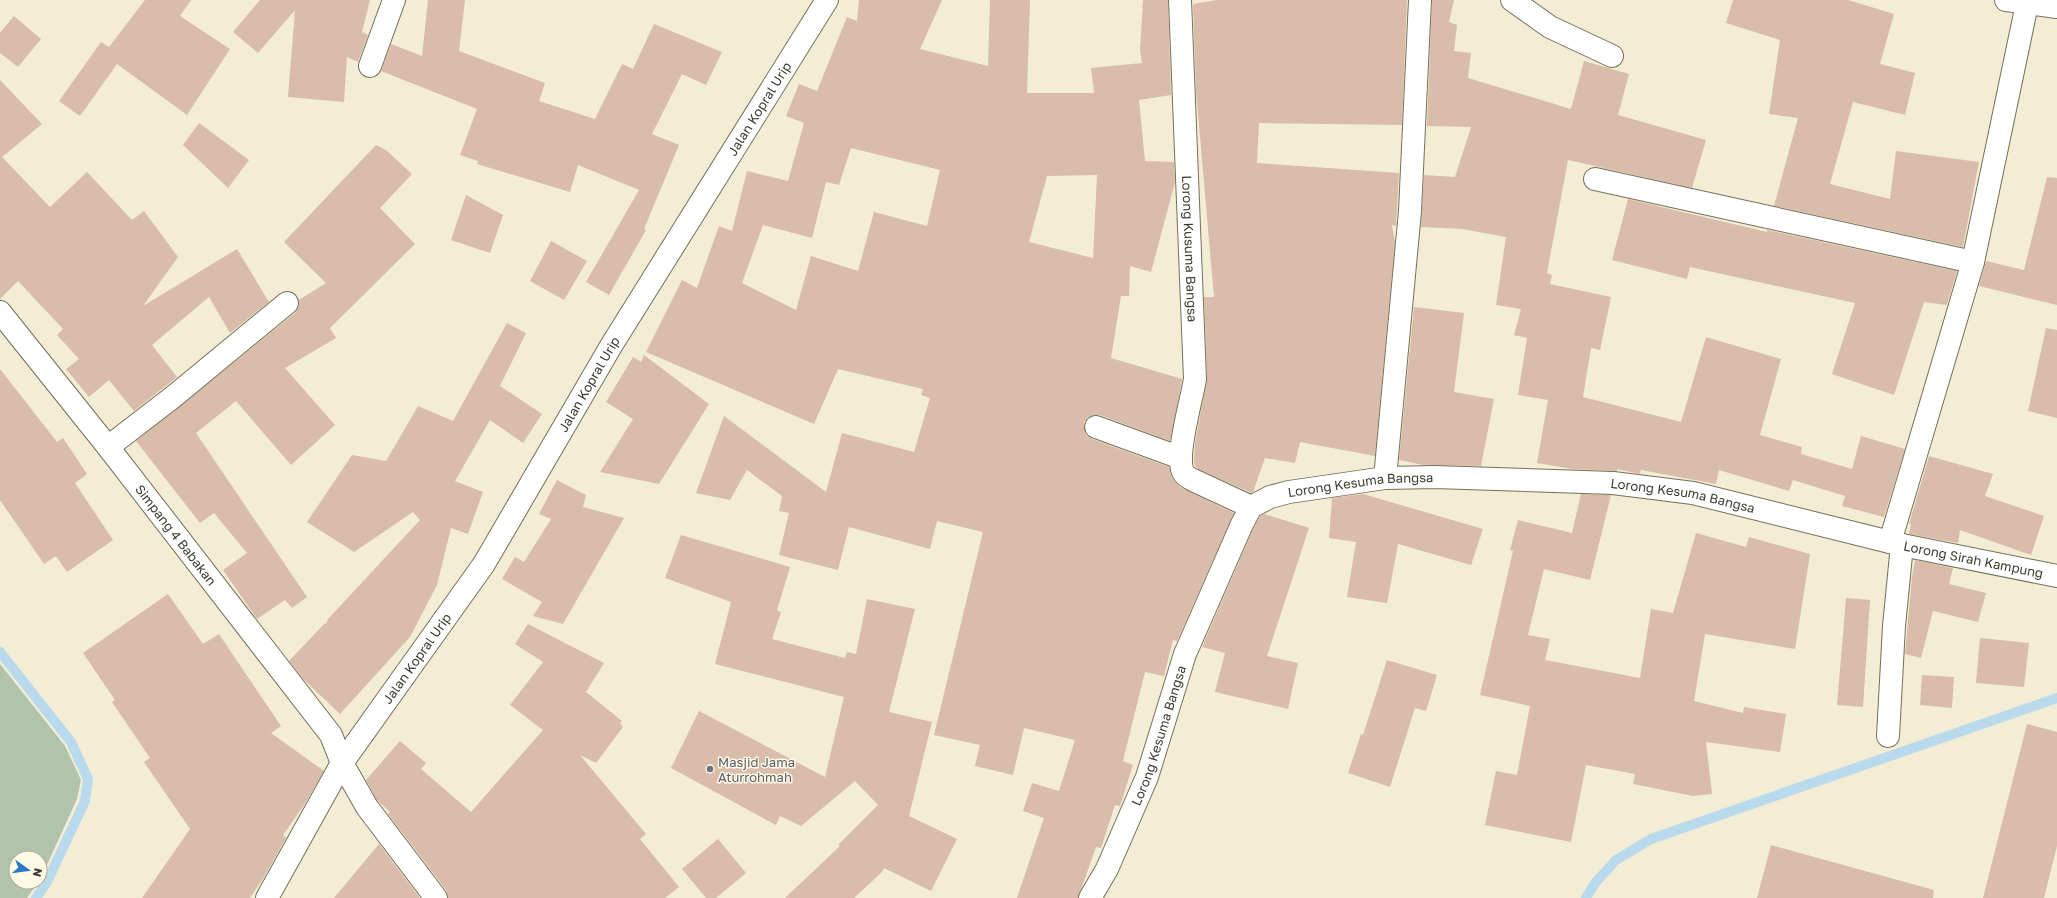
<svg xmlns="http://www.w3.org/2000/svg" width="2057" height="898" font-family="'Golos Text',sans-serif">
<style>
.green{fill:#b1c3ab}
.lines{fill:none;stroke-linecap:round;stroke-linejoin:round}
.stream{stroke:#b9daec;stroke-width:10}
.building{fill:#dabcaa;fill-rule:evenodd}
.minor-casing{stroke:#75705a;stroke-width:24}
.minor{stroke:#fff;stroke-width:22}
.worship-dot{fill:#6b7280;stroke:#fefae6;stroke-width:1.5}
.labels{text-anchor:middle;dominant-baseline:central;stroke-width:3;stroke-linejoin:round;paint-order:stroke}
.street-label{font-size:13px;fill:#3d3a31;stroke:#fefae6}
.worship-label{font-size:13px;fill:#5b616d;stroke:#fefae6;text-anchor:start}
</style>
<rect width="100%" height="100%" fill="#f2edd4"/>
<polygon class="green" points="0,664 65,746 81,780 77,799 40,880 40,858 16,858 16,882 38,882 27,898 0,898"/>
<g class="lines">
<g class="stream">
<polyline points="0,652 71,742 88,779 85,801 47,882 36,898"/>
<polyline points="1586,898 1595,883 1616,860 1651,839 2057,698"/>
</g>
</g>
<g class="building">
<polygon points="145,0 191,0 180,16 230,49 187,115 117,64 80,116 59,101 101,42 109,47"/>
<polygon points="260,0 370,0 362,32 368,35 358,62 347,57 344,102 288,97 295,10 258,53 233,32"/>
<polygon points="428,0 465,0 459,51 545,83 539,101 595,119 622,64 633,69 654,24 722,52 706,85 682,74 652,134 679,145 644,229 646,230 609,295 586,282 639,190 578,165 570,192 477,164 478,161 460,155 477,109 381,71 391,44 422,56"/>
<path d="M859,0h83l-22,49 68,17 2,-66h40l-3,93h67l-3,-25 51,-5 -2,-13 3,-50h25l3,95 -32,5 6,61 29,1 1,20 -24,90 -21,-6 -1,30h-8l-10,62 71,21 -1,7 -11,55 -70,-26h-6l-6,2 -4,5v7l2,6 6,4 77,28 3,11 8,9 54,26 -57,128 -4,-1 -9,36 -19,-4 -22,89 10,4 -13,41 -5,-1 -14,43 -5,-1 -18,51h-61l27,-80 -21,-7 9,-28 27,8 16,-51 -51,-12 -11,47 -38,-9 5,-21 -46,-10 49,-203 -46,-11 -7,28 -81,-22 -11,43 -59,-15 10,-42 -10,-2 3,-15 -35,-26 -17,30 -34,-7 28,-77 102,76 16,-59 72,19 16,-54 -9,-3 2,-6 -85,-20 -24,55 -168,-72 36,-72 15,8 22,-62 13,5 15,-60 41,10 16,-58 -18,-7 13,-32 18,7 30,-74 10,4zM851,148l89,22 -13,56 -53,-14 -16,59 -47,-15 -15,54 -54,-27 21,-58 49,13 14,-56 13,3zM1097,175l-4,83 -64,-16 18,-66z"/>
<polygon points="1217,0 1407,0 1402,125 1259,123 1257,163 1399,173 1396,226 1392,225 1395,242 1375,456 1300,442 1295,463 1265,458 1253,492 1251,493 1196,468 1194,462 1195,442 1207,379 1204,297 1214,297 1196,91 1193,4"/>
<polygon points="1432,0 1454,0 1449,22 1457,25 1454,51 1471,53 1468,78 1571,109 1584,61 1629,74 1618,115 1706,140 1692,188 1568,160 1547,273 1552,275 1550,284 1611,297 1600,350 1591,348 1583,397 1681,422 1706,337 1781,359 1760,435 1802,447 1801,454 1852,469 1861,436 1905,449 1884,517 1842,506 1845,496 1793,480 1789,491 1719,470 1716,484 1641,470 1640,474 1617,469 1617,471 1572,469 1537,463 1548,400 1518,395 1527,338 1514,335 1521,309 1496,305 1506,237 1462,229 1421,227 1424,175 1455,177 1471,127 1427,126"/>
<polygon points="1733,0 1848,0 1894,14 1880,64 1915,73 1905,115 1853,102 1830,184 1890,199 1896,151 1979,162 1963,247 1774,206 1798,118 1769,114 1780,40 1726,23"/>
<polygon points="14,16 41,39 18,67 0,53 0,33"/>
<polygon points="0,80 42,124 2,157 50,207 87,172 132,220 144,211 178,257 143,306 237,249 269,302 230,333 209,297 152,345 177,377 134,411 109,380 89,397 66,369 79,359 57,335 63,329 18,281 0,299"/>
<polygon points="199,123 249,160 228,188 183,145"/>
<polygon points="376,145 386,150 412,174 380,208 415,244 330,328 336,338 285,368 335,425 291,465 236,401 196,433 307,597 292,608 285,600 257,619 223,570 247,553 214,513 200,523 136,441 295,313 299,307 299,300 326,283 284,242"/>
<polygon points="2047,177 2057,178 2057,305 1979,286 1986,261 2024,270"/>
<polygon points="466,195 503,215 490,253 451,240"/>
<polygon points="1628,199 1767,232 1767,230 1957,271 1947,305 1924,302 1894,395 1832,374 1855,303 1690,267 1687,279 1612,260"/>
<polygon points="551,241 587,261 564,300 530,281"/>
<polygon points="1414,307 1464,313 1454,392 1494,399 1481,466 1423,465 1399,460"/>
<polygon points="507,323 526,333 500,386 542,414 523,443 490,420 455,481 483,492 468,534 451,528 437,585 410,637 340,714 303,679 289,661 325,623 326,624 328,619 420,520 413,512 354,552 307,522 352,455 386,461 418,406 453,421"/>
<polygon points="2046,328 2057,330 2057,418 2028,411"/>
<polygon points="644,355 709,404 659,484 600,472 633,419 606,402 633,357 641,362"/>
<polygon points="0,369 57,442 63,438 87,474 75,483 113,540 67,572 56,556 44,564 0,500"/>
<polygon points="1929,456 1993,474 1985,496 2044,516 2031,555 1960,530 1958,543 1909,534 1911,524 1909,524"/>
<polygon points="557,480 586,495 583,507 624,518 563,624 533,616 542,602 502,579 515,557 524,562 551,519 539,514"/>
<polygon points="1363,494 1483,529 1471,565 1398,544 1387,603 1347,597 1356,542 1329,538 1332,498"/>
<polygon points="1581,494 1611,495 1590,580 1544,569 1528,635 1550,639 1545,660 1640,678 1651,609 1673,613 1696,533 1746,547 1749,537 1810,554 1795,649 1705,634 1694,701 1743,713 1744,707 1786,714 1780,752 1706,742 1712,794 1693,796 1633,784 1635,774 1586,765 1571,842 1485,825 1496,771 1517,775 1530,706 1480,695 1513,551 1510,550 1518,520 1572,533"/>
<polygon points="1264,514 1309,528 1267,656 1298,663 1288,709 1215,692 1225,653 1202,647 1253,529 1260,516"/>
<polygon points="681,535 790,567 777,610 781,612 772,639 845,658 847,652 856,654 867,599 915,609 889,712 932,722 909,816 957,839 931,891 884,868 882,872 854,898 785,898 840,846 838,845 878,805 855,781 801,826 780,816 776,825 671,768 699,711 825,777 844,697 715,664 731,602 665,578"/>
<polygon points="1915,560 1953,568 1949,584 1986,593 1978,622 1933,611 1921,658 1905,654 1912,576"/>
<polygon points="168,594 203,644 219,634 281,726 271,733 324,771 304,805 283,835 286,838 264,877 250,898 142,898 190,829 144,762 150,758 112,702 115,700 83,653"/>
<polygon points="1846,598 1870,600 1863,707 1837,705"/>
<polygon points="528,624 604,663 586,692 622,721 620,723 623,727 596,763 580,755 646,834 640,839 679,887 665,898 448,898 446,890 388,814 390,812 377,800 366,780 400,741 426,763 421,769 471,812 543,730 510,705 543,662 515,644"/>
<polygon points="1980,638 2029,643 2024,687 1976,683"/>
<polygon points="1387,660 1437,675 1426,711 1415,708 1390,787 1348,773 1361,734 1363,735"/>
<polygon points="1922,675 1954,677 1952,708 1920,705"/>
<polygon points="2027,724 2057,732 2057,846 2044,898 1983,898"/>
<polygon points="718,839 746,873 716,898 706,898 682,869"/>
<polygon points="379,844 420,898 334,898"/>
<polygon points="1771,845 1934,890 1933,898 1757,898"/>
</g>
<g class="lines">
<defs>
<g id="minor">
<path id="s1" d="M1180,0l15,379c-3,20 -20,76 -12,93 2,4 6,6 10,8l58,27"/>
<polyline points="1512,0 1550,27 1612,56"/>
<polyline points="2006,0 2057,7"/>
<polyline points="370,66 394,0"/>
<polyline points="1595,179 1973,262"/>
<path id="s2" d="M0,312l108,135 223,288 11,28 25,44 69,91"/>
<polyline points="1096,427 1181,458"/>
<polyline points="108,447 173,397 287,303"/>
<polyline points="1385,478 1410,211 1420,0"/>
<polyline points="1890,542 1973,262 2027,4"/>
<polyline points="1888,736 1894,626 1902,545"/>
<path id="s3" d="M267,898l75,-135 142,-199 127,-218 216,-346"/>
<path id="s4" d="M1090,898l17,-29 40,-92 38,-123 57,-130 9,-17 19,-10 19,-5 96,-14 50,-1 178,6 80,10 209,52 155,31"/>
</g>
</defs>
<use href="#minor" class="minor-casing"/>
<use href="#minor" class="minor"/>
</g>
<circle class="worship-dot" cx="710" cy="769" r="4"/>
<g class="labels">
<g class="street-label">
<text stroke="none"><textPath href="#s3" startOffset="931">Jalan Kopral Urip</textPath></text>
<text stroke="none"><textPath href="#s1" startOffset="249">Lorong Kusuma Bangsa</textPath></text>
<text stroke="none"><textPath href="#s3" startOffset="607">Jalan Kopral Urip</textPath></text>
<text stroke="none"><textPath href="#s4" startOffset="537">Lorong Kesuma Bangsa</textPath></text>
<text stroke="none"><textPath href="#s4" startOffset="861">Lorong Kesuma Bangsa</textPath></text>
<text stroke="none"><textPath href="#s2" startOffset="284">Simpang 4 Babakan</textPath></text>
<text stroke="none"><textPath href="#s4" startOffset="1159">Lorong Sirah Kampung</textPath></text>
<text stroke="none"><textPath href="#s3" startOffset="283">Jalan Kopral Urip</textPath></text>
<text stroke="none"><textPath href="#s4" startOffset="177">Lorong Kesuma Bangsa</textPath></text>
</g>
<g class="worship-label">
<text x="718" y="762">Masjid Jama<tspan x="718" dy="15">Aturrohmah</tspan></text>
</g>
</g>
<g transform="translate(28 870) rotate(104)"><circle r="19" fill="#fefae6" stroke="#b1ad9e"/>
<path d="M0-3L7 15L0 10L-7 15Z" fill="#2977c7"/>
<text y="-6" font-size="11" font-weight="bold" text-anchor="middle" fill="#3d3a31">N</text>
</g>
</svg>
